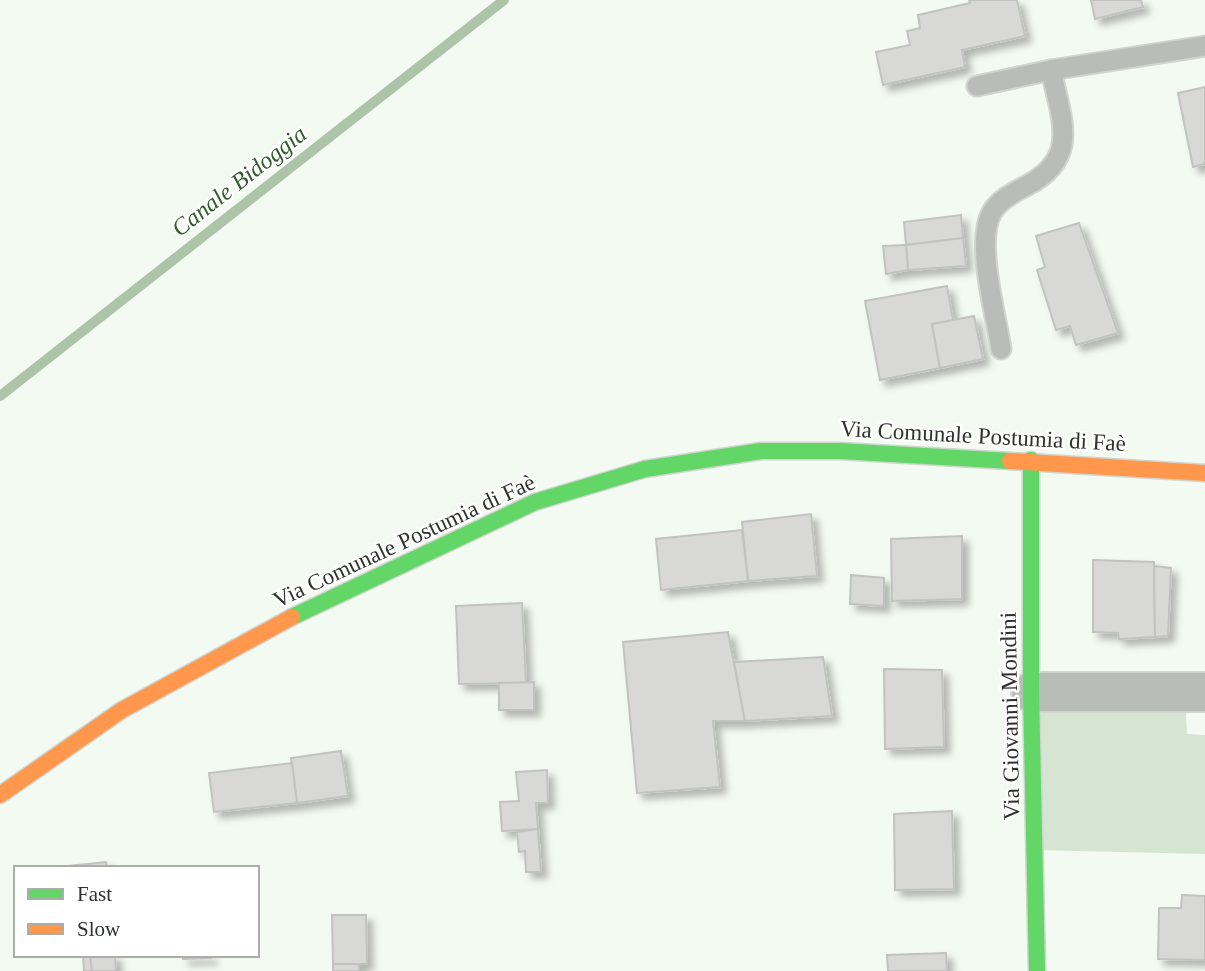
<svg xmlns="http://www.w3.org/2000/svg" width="1205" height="971" font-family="Georgia,serif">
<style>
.green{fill:#d5e5d2}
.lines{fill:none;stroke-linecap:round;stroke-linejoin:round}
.stream{stroke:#adc4a9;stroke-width:10}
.building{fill:#d8d8d7;stroke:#c2c2c1;stroke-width:2;filter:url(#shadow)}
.lane-casing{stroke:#d0d5ce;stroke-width:23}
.street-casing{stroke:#d0d5ce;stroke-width:42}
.fast-casing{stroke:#d0d5ce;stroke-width:19}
.slow-casing{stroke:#d0d5ce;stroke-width:19}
.lane{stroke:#b8beb7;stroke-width:19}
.street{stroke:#b8beb7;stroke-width:38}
.fast{stroke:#63d668;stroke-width:16}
.slow{stroke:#ff974d;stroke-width:16}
.labels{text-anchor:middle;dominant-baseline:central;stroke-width:5;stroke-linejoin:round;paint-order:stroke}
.street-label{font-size:23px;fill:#2d322c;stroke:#fff}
.water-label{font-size:24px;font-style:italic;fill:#325c2b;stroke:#fff}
</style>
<defs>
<filter id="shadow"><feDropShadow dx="6" dy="6" stdDeviation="3.5" flood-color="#0004"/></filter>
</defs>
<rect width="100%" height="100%" fill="#f3faf1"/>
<polygon class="green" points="1031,692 1185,692 1187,734 1205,735 1205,854 1034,850"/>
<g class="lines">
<polyline class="stream" points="0,396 504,0"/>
</g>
<g class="building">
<polygon points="969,0 1017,0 1025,36 962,50 965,67 883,85 876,52 910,45 907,31 920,28 918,15 970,3"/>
<polygon points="1091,0 1141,0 1143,7 1095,19"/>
<polygon points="1205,87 1205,164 1193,167 1178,93"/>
<polygon points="961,215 963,238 906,245 904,222"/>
<polygon points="1079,223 1118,333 1076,345 1070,326 1056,330 1037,270 1045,267 1036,236"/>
<polygon points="963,238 966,266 908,270 906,245"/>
<polygon points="906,245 908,270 886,274 883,246"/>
<polygon points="947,286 953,321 932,324 940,368 880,380 865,301"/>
<polygon points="974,316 983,359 940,368 932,324"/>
<polygon points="811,514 817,576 748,581 742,522"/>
<polygon points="742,530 748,581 661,590 656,539"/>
<polygon points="962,536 962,599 892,601 891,539"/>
<polygon points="1093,560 1154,562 1155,637 1119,639 1118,633 1093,632"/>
<polygon points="1154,566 1171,568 1168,636 1155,637"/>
<polygon points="851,575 884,578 884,606 850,604"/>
<polygon points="522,603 526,683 459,684 456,606"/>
<polygon points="728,632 745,721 713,721 720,787 637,793 623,642"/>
<polygon points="823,657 832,716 745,721 734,662"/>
<polygon points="884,669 942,670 944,747 885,749"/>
<polygon points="534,682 534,710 499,710 499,683"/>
<polygon points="341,751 348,796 297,803 291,758"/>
<polygon points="292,763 297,803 214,812 209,773"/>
<polygon points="547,770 548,803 536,803 538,829 502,831 500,802 519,801 516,772"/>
<polygon points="952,811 954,889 895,890 894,814"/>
<polygon points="538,829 541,872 526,872 525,851 519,852 517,832"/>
<polygon points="106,862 107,868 48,868"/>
<polygon points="1182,895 1205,896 1205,960 1158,959 1159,908 1181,908"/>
<polygon points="332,915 366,915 367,964 333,964"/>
<polygon points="946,953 947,971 888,971 887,955"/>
<polygon points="83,955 90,955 92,971 84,971"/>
<polygon points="90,955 115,955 116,971 92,971"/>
<polygon points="183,955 211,955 211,958 183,959"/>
<rect x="333" y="964" width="26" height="7"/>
</g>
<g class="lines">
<defs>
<g id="lane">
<polyline points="977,86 1051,70 1205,46"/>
<path d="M1001,349c-5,-34 -26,-108 -9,-137 7,-12 22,-20 34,-26 55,-28 35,-67 25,-116"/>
</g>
<polyline id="street" points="1031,692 1205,692"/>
<g id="fast">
<polyline points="1031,460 1031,692 1037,971"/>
<polyline points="292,617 535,502 645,469 761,451 840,451 1010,461"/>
</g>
<g id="slow">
<polyline points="1010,461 1205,473"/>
<polyline points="0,795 122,710 292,617"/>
</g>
</defs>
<use href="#lane" class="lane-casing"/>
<use href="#street" class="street-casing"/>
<use href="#fast" class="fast-casing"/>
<use href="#slow" class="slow-casing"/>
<use href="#lane" class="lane"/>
<use href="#street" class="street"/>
<use href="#fast" class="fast"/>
<use href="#slow" class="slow"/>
</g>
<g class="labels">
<g class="street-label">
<text transform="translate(983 436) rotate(3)">Via Comunale Postumia di Faè</text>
<text transform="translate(404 541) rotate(-25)">Via Comunale Postumia di Faè</text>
<text transform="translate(1010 716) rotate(-91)">Via Giovanni Mondini</text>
</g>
<g class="water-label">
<text transform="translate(239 181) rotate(-38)">Canale Bidoggia</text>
</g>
</g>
<rect x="14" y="866" width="245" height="91" fill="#ffffff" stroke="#abadab" stroke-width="2"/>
<rect x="28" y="889" width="35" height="10" fill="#63d668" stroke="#abadab" stroke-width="2"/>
<text x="77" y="901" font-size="21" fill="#2d322c">Fast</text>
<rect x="28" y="924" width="35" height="10" fill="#ff974d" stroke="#abadab" stroke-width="2"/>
<text x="77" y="936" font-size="21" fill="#2d322c">Slow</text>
</svg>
